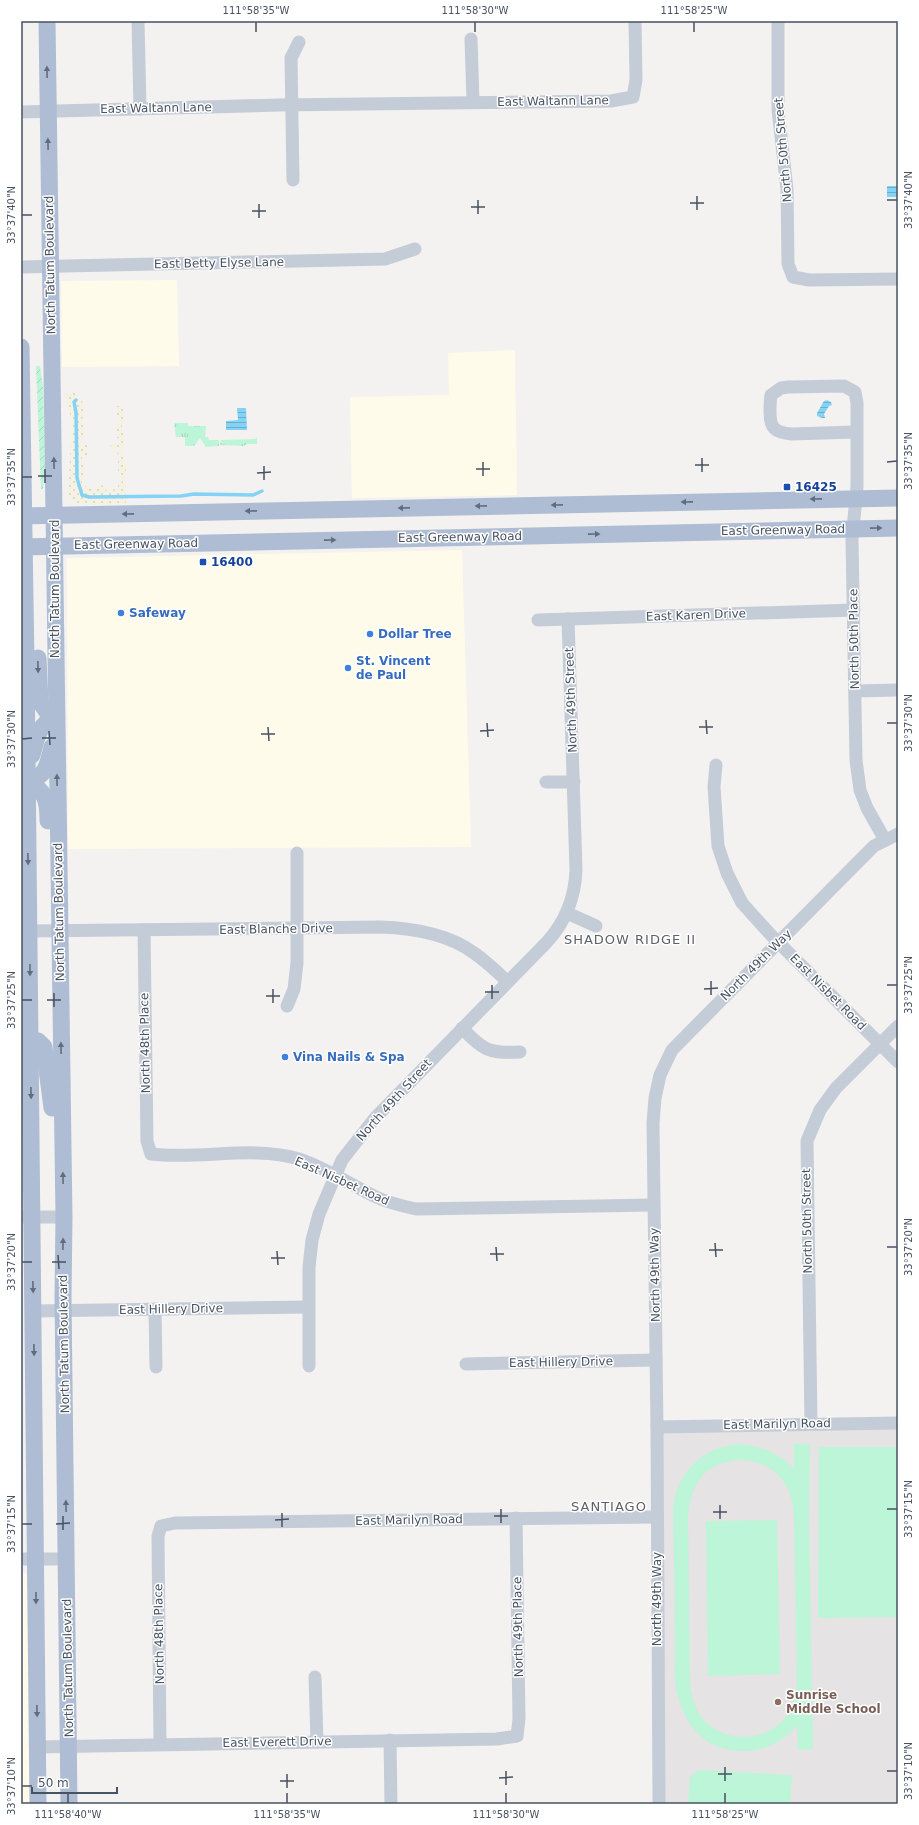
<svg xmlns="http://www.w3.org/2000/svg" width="919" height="1825" font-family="'DejaVu Sans',sans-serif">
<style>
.commercial{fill:#fefbeb}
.education{fill:#e5e3e3}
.grass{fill:url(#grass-tufts)}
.sand{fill:url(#sand-dots)}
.garden{fill:url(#garden-furrows)}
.pitch{fill:#bcf5d8;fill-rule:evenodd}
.water{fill:url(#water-rules)}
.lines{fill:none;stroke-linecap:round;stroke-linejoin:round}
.stream{stroke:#84d3f7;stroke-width:3.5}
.minor{stroke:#c4ccd8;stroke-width:13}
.major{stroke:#aebdd3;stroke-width:17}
.oneway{fill:#616d7e}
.ticks{fill:none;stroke:#475262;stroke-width:1.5}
.transit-dot{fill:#1a4fb4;stroke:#fff;stroke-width:1.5}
.shop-dot{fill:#3f7fe0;stroke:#fff;stroke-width:1.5}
.education-dot{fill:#8d6e63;stroke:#fff;stroke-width:1.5}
.labels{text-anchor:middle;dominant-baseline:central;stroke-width:3;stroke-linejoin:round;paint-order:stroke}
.street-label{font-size:12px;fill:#475262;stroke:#fff}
.transit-label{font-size:12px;font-weight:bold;fill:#164399;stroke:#fff;text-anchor:start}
.shop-label{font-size:12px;font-weight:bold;fill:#366cbe;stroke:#fff;text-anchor:start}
.education-label{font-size:12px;font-weight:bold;fill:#785e54;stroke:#fff;text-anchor:start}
.neighbourhood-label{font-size:13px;letter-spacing:1px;fill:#5d6168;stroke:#fff}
.neatline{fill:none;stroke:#475262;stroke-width:1.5}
.ticks-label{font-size:10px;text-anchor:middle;fill:#475262}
</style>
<defs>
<pattern id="grass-tufts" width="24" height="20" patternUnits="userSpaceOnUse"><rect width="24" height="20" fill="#bcf5d8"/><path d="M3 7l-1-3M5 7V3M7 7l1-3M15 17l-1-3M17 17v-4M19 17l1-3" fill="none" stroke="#a3d4bc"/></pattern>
<pattern id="sand-dots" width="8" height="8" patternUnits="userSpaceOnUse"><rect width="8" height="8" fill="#f6f2e1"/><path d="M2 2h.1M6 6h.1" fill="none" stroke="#d4d1c4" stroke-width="1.8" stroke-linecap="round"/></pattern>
<pattern id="garden-furrows" width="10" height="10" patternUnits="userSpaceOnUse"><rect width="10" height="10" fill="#bcf5d8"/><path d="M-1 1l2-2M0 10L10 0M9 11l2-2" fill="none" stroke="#a3d4bc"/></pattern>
<pattern id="water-rules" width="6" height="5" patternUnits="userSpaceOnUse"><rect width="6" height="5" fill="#84d3f7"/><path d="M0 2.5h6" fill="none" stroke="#6eaecb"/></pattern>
</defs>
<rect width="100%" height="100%" fill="#f4f2f1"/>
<g class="commercial">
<polygon points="177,280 179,366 62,367 61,281"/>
<polygon points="515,350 517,495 352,498 350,397 449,395 448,353"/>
<polygon points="462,550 471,847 68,849 67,558"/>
<polygon points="21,1571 27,1574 30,1804 21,1804"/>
</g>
<polygon class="education" points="898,1423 898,1804 659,1804 657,1427"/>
<g class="grass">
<polygon points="174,423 188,423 188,426 206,426 205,437 208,437 209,440 219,440 219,446 206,447 200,438 194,446 185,446 185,437 176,437"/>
<polygon points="257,437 257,444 247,444 244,446 220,445 221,440 255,439"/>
</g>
<g class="sand">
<polygon points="74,392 75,393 75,400 82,400 84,418 82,418 81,424 83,424 84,437 82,437 81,444 87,444 87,455 82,456 82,463 85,463 85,476 82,476 82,484 85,483 86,489 98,489 98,486 105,485 105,490 118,489 118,483 122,482 122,476 118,475 118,461 120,461 120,454 111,453 111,451 124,451 124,461 127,465 125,475 126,504 93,504 75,503 68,495 72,422 65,395"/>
<polygon points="116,406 123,406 124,423 122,425 122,432 125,435 124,449 111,449 110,443 120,445 120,438 117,438 116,424 120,423 120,417 117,417"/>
</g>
<polygon class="garden" points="36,366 40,366 43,387 45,467 43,489 41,489"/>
<g class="pitch">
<path d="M740,1444c21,2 39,9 54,25v-25h16l-1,75 4,230 -15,1 -1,-24c-18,19 -39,28 -65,24 -32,-4 -47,-28 -55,-57 -4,-13 -1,-35 -2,-49 0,-43 -1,-87 -2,-130 0,-38 29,-68 67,-70zM736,1460c38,0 57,22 58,58l3,160c0,12 -3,27 -10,38 -21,28 -67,28 -87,-1 -6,-9 -8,-20 -10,-29l-2,-172c4,-31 15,-49 48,-54z"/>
<polygon points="819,1447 898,1447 898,1617 818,1618"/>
<polygon points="777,1520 780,1674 708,1676 706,1521"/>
<polygon points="699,1770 792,1775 790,1804 688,1804 690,1777"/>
</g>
<g class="water">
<rect x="887" y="186" width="11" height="11"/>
<polygon points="827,400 831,402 832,405 829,406 824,414 825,418 822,418 817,416 817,413 824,401"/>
<polygon points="237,408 246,408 247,430 226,430 226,421 238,420"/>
</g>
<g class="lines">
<polyline class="stream" points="76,400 74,402 76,412 77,478 82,495 89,497 181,496 194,494 253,495 262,491"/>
<g class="minor">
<polyline points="138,21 140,109"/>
<polyline points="778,21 778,110 787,189 788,264 793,277 809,280 898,279"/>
<polyline points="471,39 473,102"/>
<polyline points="21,112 279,105 611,101 633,97 636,80 635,21"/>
<polyline points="293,180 291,58 299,42"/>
<polyline points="21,267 385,259 415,249"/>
<path d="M856,432l-65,2c-16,-2 -21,-5 -21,-22 0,-6 0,-11 1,-17l10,-7 7,-1 56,-1 11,6 2,11v83l-5,54 4,220 4,30 7,18 18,32"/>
<polyline points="538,620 854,610"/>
<polyline points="855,691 898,690"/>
<polyline points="716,765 714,787 718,846 727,873 742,903 770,934 898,1062"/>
<polyline points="546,782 574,782"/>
<polyline points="567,913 596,926"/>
<path d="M144,930l3,211 4,13c48,6 102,-9 148,5 27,9 52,26 77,38 13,6 26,9 40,12l237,-4"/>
<path d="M29,931l351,-4c32,1 67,6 94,26 12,8 23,19 33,28"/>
<polyline points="287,1006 294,989 297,963 297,853"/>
<path d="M462,1028c21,22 27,26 58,24"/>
<polyline points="21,1217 64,1217"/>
<polyline points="155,1309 156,1367"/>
<polyline points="34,1311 308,1307"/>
<polyline points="466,1364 656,1360"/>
<path d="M309,1366v-99l3,-27 7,-26 23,-54 33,-42 172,-176c19,-21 28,-44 29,-72l-8,-251"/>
<polyline points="811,1424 807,1141 820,1110 836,1088 898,1026"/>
<polyline points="657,1427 898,1423"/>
<polyline points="21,1559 66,1559"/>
<polyline points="315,1677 317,1742"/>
<polyline points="390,1740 391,1804"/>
<polyline points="160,1744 158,1536 161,1526 175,1523 657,1517"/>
<polyline points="37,1747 497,1739 517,1736 519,1719 516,1518"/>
<polyline points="659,1804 657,1427 653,1123 655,1098 660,1075 672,1050 862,858 874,846 898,834"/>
</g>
<g class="major">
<polyline points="47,21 64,1217 63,1297 69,1804"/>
<polyline points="21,347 26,663 38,1804"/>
<polyline points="21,516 898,498"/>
<polyline points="21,547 898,528"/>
<polyline points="38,658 40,702 47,712 56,716"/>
<path d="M32,755c5,-18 6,-30 24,-39"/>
<path d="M27,781c19,10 21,20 21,40"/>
<path d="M27,781c19,-3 21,-17 25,-34"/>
<polyline points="30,1040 38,1041 44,1047 52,1108"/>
</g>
</g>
<defs><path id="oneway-solid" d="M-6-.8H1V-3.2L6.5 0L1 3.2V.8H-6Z"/></defs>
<g class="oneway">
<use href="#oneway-solid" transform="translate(47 72) rotate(-91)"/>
<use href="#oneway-solid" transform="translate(48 144) rotate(-91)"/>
<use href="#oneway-solid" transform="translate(54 463) rotate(-91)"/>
<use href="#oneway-solid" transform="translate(816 499) rotate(179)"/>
<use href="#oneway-solid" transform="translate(687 502) rotate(179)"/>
<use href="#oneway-solid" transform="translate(557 505) rotate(179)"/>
<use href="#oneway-solid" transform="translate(481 506) rotate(179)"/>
<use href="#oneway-solid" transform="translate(404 508) rotate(179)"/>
<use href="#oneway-solid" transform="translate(251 511) rotate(179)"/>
<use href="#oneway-solid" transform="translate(128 514) rotate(179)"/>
<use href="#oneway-solid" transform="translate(876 528) rotate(-1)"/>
<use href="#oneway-solid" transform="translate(594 534) rotate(-1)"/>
<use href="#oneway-solid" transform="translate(330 540) rotate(-1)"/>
<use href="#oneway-solid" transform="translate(38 667) rotate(89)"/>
<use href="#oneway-solid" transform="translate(57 780) rotate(-91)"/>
<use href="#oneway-solid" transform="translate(28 859) rotate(89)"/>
<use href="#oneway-solid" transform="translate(30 970) rotate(90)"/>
<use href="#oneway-solid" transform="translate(61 1048) rotate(-91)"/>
<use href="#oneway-solid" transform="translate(31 1093) rotate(89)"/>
<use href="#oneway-solid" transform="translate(63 1178) rotate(-91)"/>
<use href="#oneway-solid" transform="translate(63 1244) rotate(-89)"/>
<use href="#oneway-solid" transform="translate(33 1287) rotate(89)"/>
<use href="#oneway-solid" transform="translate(34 1350) rotate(89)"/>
<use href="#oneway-solid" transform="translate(66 1506) rotate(-91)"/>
<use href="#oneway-solid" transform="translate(36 1598) rotate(90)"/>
<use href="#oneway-solid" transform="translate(37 1711) rotate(89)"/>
</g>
<path class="ticks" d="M256,22v10M475,22v10M694,22v10M697,196v14M478,200v14M887,200h10M690,203h14M259,204v14M471,207h14M252,211h14M22,215h10M702,458v14M483,462v14M887,462l10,-1M695,465h14M264,466v14M45,469v14M476,469h14M257,473l14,-1M38,476h14M22,477h10M706,720l1,14M487,723l1,14M887,723h10M268,727l1,14M699,727h14M49,731l1,14M480,731l14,-1M261,734h14M42,738h14M22,739l10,-1M711,981v14M492,985v14M887,985h10M273,989v14M704,989l14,-1M485,992h14M54,993v14M266,996h14M22,1000h10M47,1000h14M715,1243l1,14M496,1247l1,14M887,1247h10M709,1250h14M277,1251l1,14M490,1254h14M58,1255l1,14M271,1258h14M22,1262h10M52,1262h14M720,1505v14M501,1509v14M887,1509h10M713,1512h14M282,1513v14M63,1516v14M494,1516h14M275,1520l14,-1M22,1524h10M56,1524l14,-1M725,1767v14M506,1771v14M887,1771h10M287,1774v14M718,1774h14M499,1778l14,-1M280,1781h14M22,1786h10M68,1793v10M287,1793v10M506,1793v10M725,1793v10"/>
<g class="transit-dot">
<rect x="783" y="483" width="8" height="8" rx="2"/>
<rect x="199" y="558" width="8" height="8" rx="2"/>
</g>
<g class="shop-dot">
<circle cx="121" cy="613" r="4"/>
<circle cx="370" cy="634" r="4"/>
<circle cx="348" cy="668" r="4"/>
<circle cx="285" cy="1057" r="4"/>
</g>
<circle class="education-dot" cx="778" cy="1702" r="4"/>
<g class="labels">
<g class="street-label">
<text transform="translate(553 101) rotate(-1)">East Waltann Lane</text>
<text transform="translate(156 108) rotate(-1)">East Waltann Lane</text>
<text transform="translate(783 150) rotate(-95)">North 50th Street</text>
<text transform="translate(219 263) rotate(-1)">East Betty Elyse Lane</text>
<text transform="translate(50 265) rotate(-91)">North Tatum Boulevard</text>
<text transform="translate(783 530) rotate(-1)">East Greenway Road</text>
<text transform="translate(460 537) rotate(-1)">East Greenway Road</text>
<text transform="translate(136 544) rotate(-1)">East Greenway Road</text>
<text transform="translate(55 589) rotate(-90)">North Tatum Boulevard</text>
<text transform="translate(696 615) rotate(-2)">East Karen Drive</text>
<text transform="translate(854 639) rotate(-91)">North 50th Place</text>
<text transform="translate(571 700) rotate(-92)">North 49th Street</text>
<text transform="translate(59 912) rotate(-91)">North Tatum Boulevard</text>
<text transform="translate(276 929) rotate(-1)">East Blanche Drive</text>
<text transform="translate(756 965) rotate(-45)">North 49th Way</text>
<text transform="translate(828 992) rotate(45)">East Nisbet Road</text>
<text transform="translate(145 1043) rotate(-91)">North 48th Place</text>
<text transform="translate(394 1100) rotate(-48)">North 49th Street</text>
<text transform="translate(342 1181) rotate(24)">East Nisbet Road</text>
<text transform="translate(807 1221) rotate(-91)">North 50th Street</text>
<text transform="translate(655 1275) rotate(-91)">North 49th Way</text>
<text transform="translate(171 1309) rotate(-1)">East Hillery Drive</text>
<text transform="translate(64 1344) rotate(-91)">North Tatum Boulevard</text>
<text transform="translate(561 1362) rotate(-1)">East Hillery Drive</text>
<text transform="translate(777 1424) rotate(-1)">East Marilyn Road</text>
<text transform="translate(409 1520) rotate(-1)">East Marilyn Road</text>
<text transform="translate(657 1599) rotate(-90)">North 49th Way</text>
<text transform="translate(518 1627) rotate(-91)">North 49th Place</text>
<text transform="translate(159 1634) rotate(-91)">North 48th Place</text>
<text transform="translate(68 1668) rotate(-91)">North Tatum Boulevard</text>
<text transform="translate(277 1742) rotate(-1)">East Everett Drive</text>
</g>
<g class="transit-label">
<text x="795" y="487">16425</text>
<text x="211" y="562">16400</text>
</g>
<g class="shop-label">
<text x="129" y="613">Safeway</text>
<text x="378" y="634">Dollar Tree</text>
<text x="356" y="661">St. Vincent<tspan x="356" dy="14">de Paul</tspan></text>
<text x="293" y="1057">Vina Nails &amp; Spa</text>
</g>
<g class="education-label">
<text x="786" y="1695">Sunrise<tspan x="786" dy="14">Middle School</tspan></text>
</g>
<g class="neighbourhood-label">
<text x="630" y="939">SHADOW RIDGE II</text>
<text x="609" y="1506">SANTIAGO</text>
</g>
</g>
<rect width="919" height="1825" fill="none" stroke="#ffffff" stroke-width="44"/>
<path d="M32 1787v6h85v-6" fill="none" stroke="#475262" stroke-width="2"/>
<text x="38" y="1787" font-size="12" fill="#475262" stroke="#ffffff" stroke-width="3" paint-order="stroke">50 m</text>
<rect x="22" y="22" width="875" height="1781" class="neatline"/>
<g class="ticks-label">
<text x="256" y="14">111°58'35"W</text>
<text x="475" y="14">111°58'30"W</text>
<text x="694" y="14">111°58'25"W</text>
<text transform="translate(908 200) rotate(-90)" y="4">33°37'40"N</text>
<text transform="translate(11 215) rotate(-90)" y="4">33°37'40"N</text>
<text transform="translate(908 461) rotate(-90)" y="4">33°37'35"N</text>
<text transform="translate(11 477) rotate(-90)" y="4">33°37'35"N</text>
<text transform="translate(908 723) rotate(-90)" y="4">33°37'30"N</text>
<text transform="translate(11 739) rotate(-90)" y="4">33°37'30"N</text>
<text transform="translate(908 985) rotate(-90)" y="4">33°37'25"N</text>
<text transform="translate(11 1000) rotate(-90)" y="4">33°37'25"N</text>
<text transform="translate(908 1247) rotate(-90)" y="4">33°37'20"N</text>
<text transform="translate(11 1262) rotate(-90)" y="4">33°37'20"N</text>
<text transform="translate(908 1509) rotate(-90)" y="4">33°37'15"N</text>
<text transform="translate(11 1524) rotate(-90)" y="4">33°37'15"N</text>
<text transform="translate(908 1771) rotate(-90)" y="4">33°37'10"N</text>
<text transform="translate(11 1786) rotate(-90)" y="4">33°37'10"N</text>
<text x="68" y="1818">111°58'40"W</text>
<text x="287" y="1818">111°58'35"W</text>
<text x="506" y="1818">111°58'30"W</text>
<text x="725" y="1818">111°58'25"W</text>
</g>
</svg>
